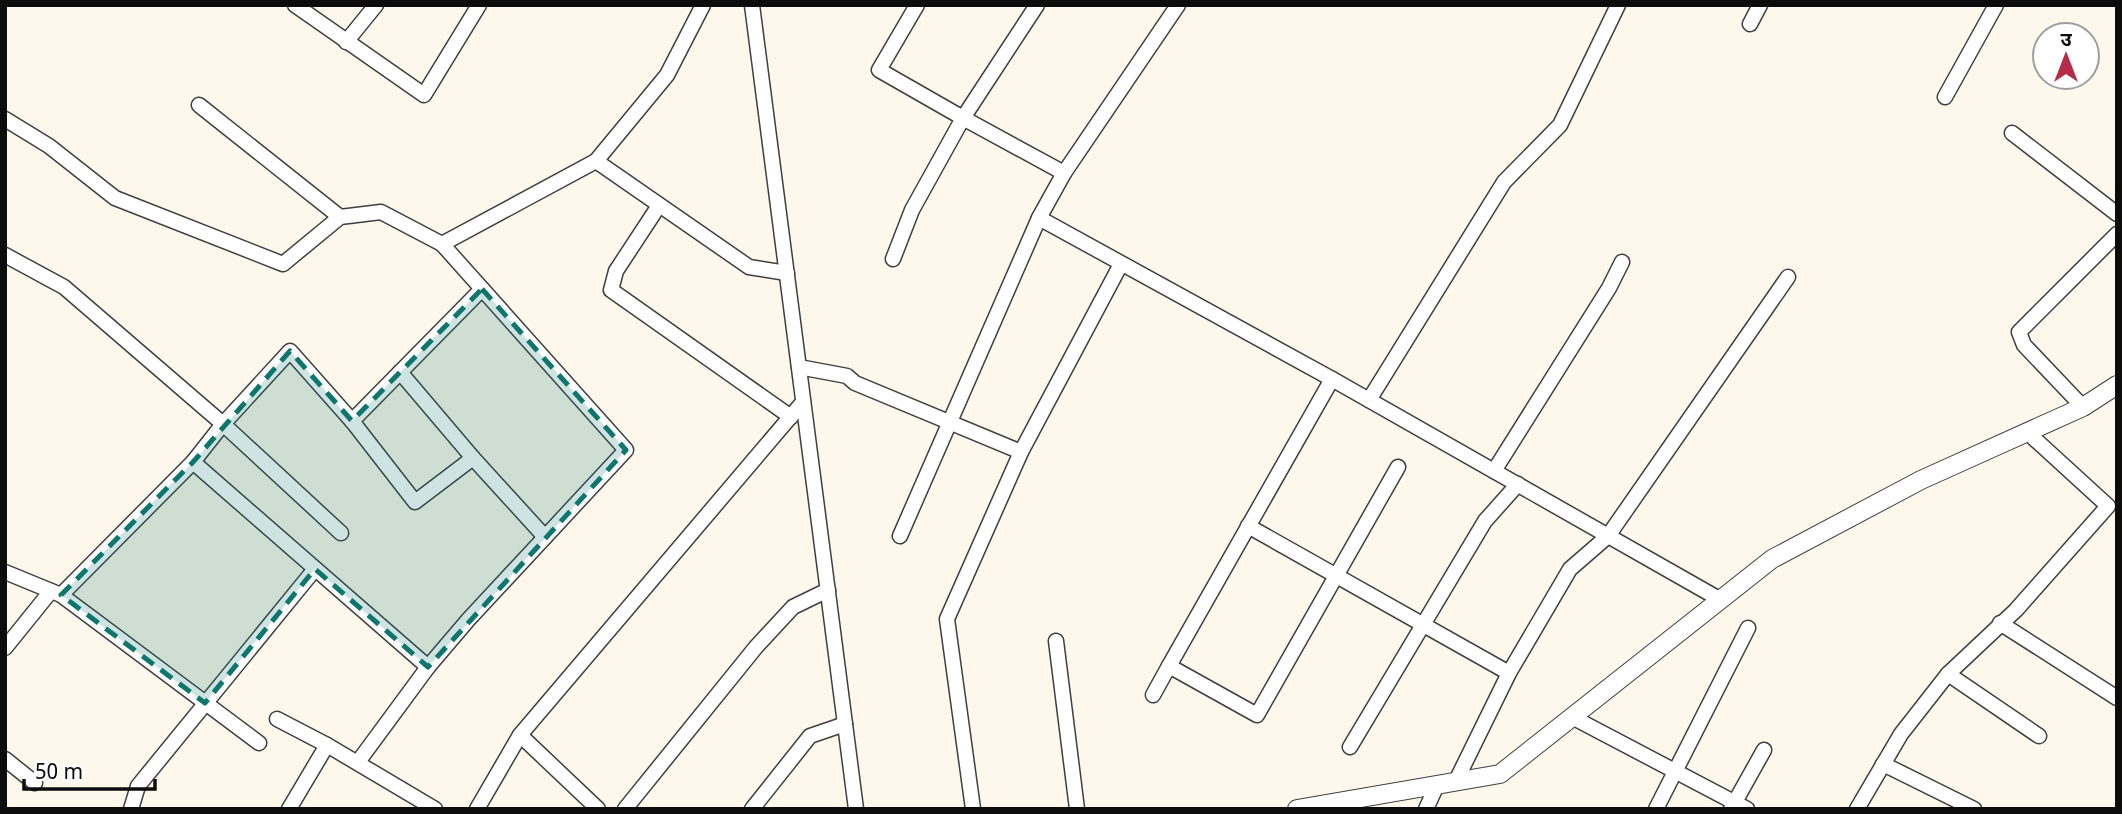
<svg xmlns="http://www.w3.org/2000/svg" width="2122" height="814" font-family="Georgia,'Noto Sans Devanagari',serif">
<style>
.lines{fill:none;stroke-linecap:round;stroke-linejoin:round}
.minor-casing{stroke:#3f3f3f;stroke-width:17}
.tertiary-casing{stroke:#3f3f3f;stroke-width:20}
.minor{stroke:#fff;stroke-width:14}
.tertiary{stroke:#fff;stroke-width:18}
.marked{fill:#0f766e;fill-opacity:0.2;stroke:#0f766e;stroke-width:5;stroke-dasharray:14 9;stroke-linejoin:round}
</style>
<rect width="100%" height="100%" fill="#fef8ec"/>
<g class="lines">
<defs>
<g id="minor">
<polyline points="295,5 424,95 479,5"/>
<polyline points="752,5 856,809"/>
<polyline points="1750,24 1760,5"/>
<polyline points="346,42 376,5"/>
<polyline points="1945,97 1996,5"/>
<polyline points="199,105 340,217"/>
<polyline points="5,119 49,146 115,198 283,264 340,217 381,212 442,244 596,161 667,75 703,5"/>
<polyline points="2012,133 2117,214"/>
<polyline points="596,161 749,267 787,273"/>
<polyline points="1064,173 1178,5"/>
<polyline points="658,207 616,271 611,290 791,417"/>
<polyline points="1039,218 1332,379 1721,600"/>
<polyline points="5,255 64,287 223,424 341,533"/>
<polyline points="893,259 912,210 963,118 879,70 917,5"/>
<polyline points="482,289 352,421 415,502 473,458 545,537"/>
<polyline points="799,367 847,376 855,383 1021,452 1121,264"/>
<polyline points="400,372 473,458"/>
<polyline points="1332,379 1169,666 1257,715 1398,467"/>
<polyline points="1369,400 1504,182 1560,125 1618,5"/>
<polyline points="2083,407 2024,345 2019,332 2117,234"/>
<polyline points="193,462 428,667"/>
<polyline points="1494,471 1609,288 1622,262"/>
<polyline points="1248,526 1509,673"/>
<polyline points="900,536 1039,218 1064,173 963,118 1037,5"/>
<polyline points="5,572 61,595 259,743"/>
<polyline points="61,595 193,462 223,424 290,351 352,421"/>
<polyline points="2000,623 2117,698"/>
<polyline points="1056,641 1077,809"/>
<polyline points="5,648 51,591"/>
<polyline points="1948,674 2039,736"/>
<polyline points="1153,695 1169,666"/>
<polyline points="1572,717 1747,809"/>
<polyline points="277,719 327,745"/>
<polyline points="520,735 598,809"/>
<polyline points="1350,747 1485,521 1518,484"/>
<polyline points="5,759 35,783"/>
<polyline points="358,762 428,667 468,620 626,450 442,244"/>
<polyline points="1883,764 1974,809"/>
<polyline points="1456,781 1509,673 1570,569 1608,536 1788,277"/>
<polyline points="131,809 138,786 315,569"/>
<polyline points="289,809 327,745 435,809"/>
<polyline points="477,809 520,735 803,402"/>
<polyline points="625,809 756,647 793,607 828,590"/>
<polyline points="752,809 810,736 845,724"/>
<polyline points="973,809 947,619 1021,452"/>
<polyline points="1426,809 1437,785"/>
<polyline points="1656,809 1748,628"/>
<polyline points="1731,809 1764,750"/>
<polyline points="1857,809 1901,734 1948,674 2016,610 2108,506 2027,432"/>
</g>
<polyline id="tertiary" points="1297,809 1500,774 1772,559 1921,480 2083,407 2117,385"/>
</defs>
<use href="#minor" class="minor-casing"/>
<use href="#tertiary" class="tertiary-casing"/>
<use href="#minor" class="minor"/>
<use href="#tertiary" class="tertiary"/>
</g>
<path class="marked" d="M482,289l144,161 -198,217 -113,-98 -110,134 -144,-108 132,-133 97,-111 62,70z"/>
<rect width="2122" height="814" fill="none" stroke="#0c0c0c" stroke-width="14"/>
<g transform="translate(2066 56)"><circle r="33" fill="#ffffff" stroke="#9e9e9e" stroke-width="2"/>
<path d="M0-5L12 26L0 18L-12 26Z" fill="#b62b47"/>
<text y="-10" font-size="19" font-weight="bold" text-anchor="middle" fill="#0c0c0c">उ</text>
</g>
<path d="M24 779v10h131v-10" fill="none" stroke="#0c0c0c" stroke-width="3.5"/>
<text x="35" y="779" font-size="21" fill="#0c0c0c" stroke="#ffffff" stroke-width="5" paint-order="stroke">50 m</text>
</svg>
